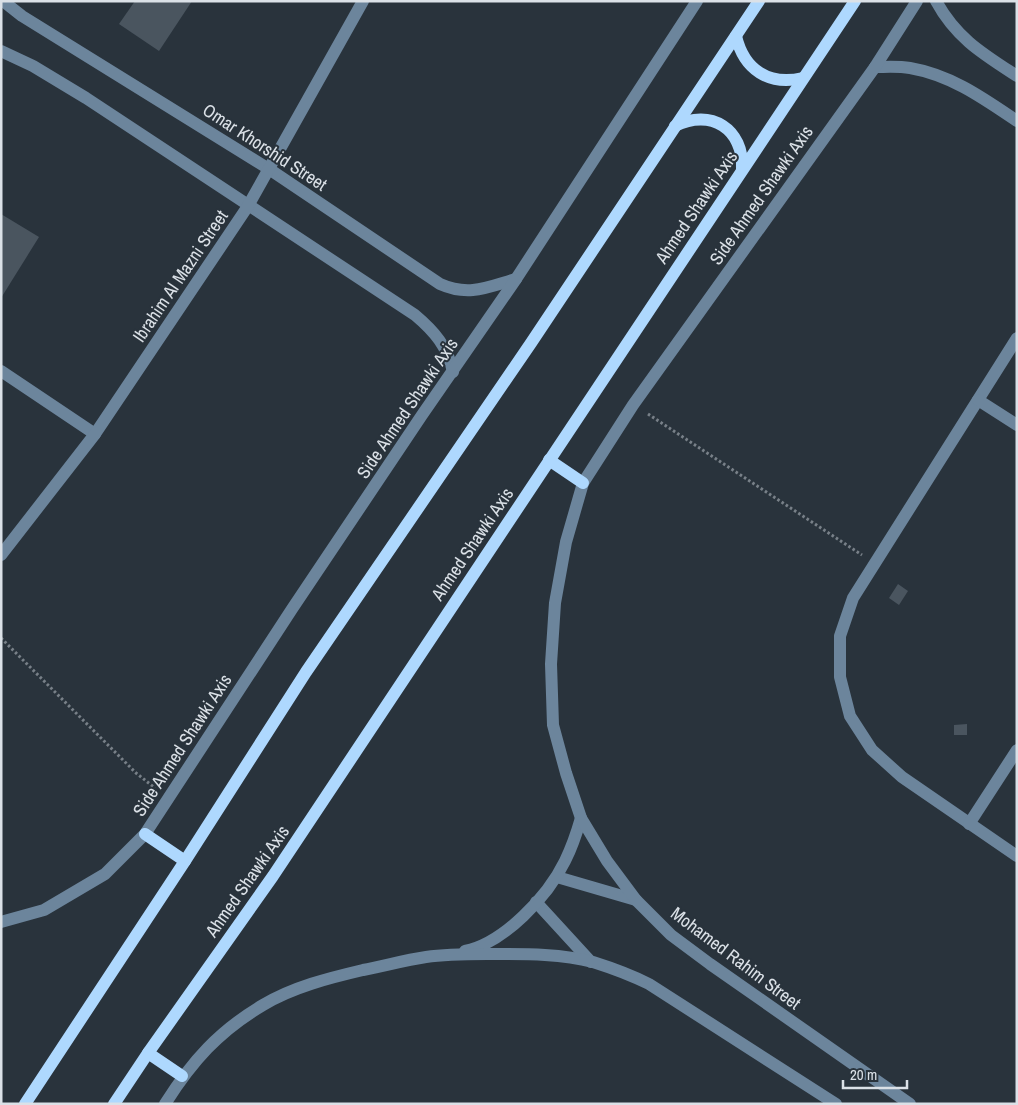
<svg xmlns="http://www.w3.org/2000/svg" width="1018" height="1105" font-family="'Archivo Narrow',sans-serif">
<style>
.building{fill:#4a555f}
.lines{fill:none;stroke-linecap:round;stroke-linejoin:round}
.path{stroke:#788088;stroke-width:3;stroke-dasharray:2.5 2.5;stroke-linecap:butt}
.minor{stroke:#6c859c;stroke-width:12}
.major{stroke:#aed8fe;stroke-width:12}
.labels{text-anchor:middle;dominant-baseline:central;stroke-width:4;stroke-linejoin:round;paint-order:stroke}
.street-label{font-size:18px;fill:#dbe1e7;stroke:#29333c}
</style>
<rect width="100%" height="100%" fill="#29333c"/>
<g class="building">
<polygon points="135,1 192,1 159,51 119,24"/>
<polygon points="1,214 39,237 1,298"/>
<polygon points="898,584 908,591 899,605 889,598"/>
<polygon points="967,724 967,735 954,735 954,725"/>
</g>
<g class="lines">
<g class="path">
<polyline points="648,414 862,555"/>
<polyline points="1,638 136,773 155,788"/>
</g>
<g class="minor">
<path d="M3,1l19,15 247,153 171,115c29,13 48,3 76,-5"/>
<path d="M936,1c20,37 47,53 81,75"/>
<path d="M1,51l32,15 53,32 329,217c19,16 33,32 38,57"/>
<path d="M875,67c11,0 23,-1 35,1 41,7 73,30 107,53"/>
<polyline points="1017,338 853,598 840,636 840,677 850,716 872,750 902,777 1017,856"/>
<polyline points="1,371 95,434"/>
<polyline points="978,400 1017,425"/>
<polyline points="1,555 95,434 248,206 363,1"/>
<polyline points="969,824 1017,750"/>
<polyline points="557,877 636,900"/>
<polyline points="536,902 591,962"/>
<polyline points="1,922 44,910 105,874 145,834 292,609 422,415 516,279 697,1"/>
<path d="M465,951c39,-8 83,-55 100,-90 7,-14 12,-29 16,-43"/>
<path d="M165,1104c27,-43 54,-73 98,-99 30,-18 66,-27 100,-35 21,-4 42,-10 63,-13 20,-3 41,-3 61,-3 34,0 72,-1 106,8 19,6 38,13 56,22l187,120"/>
<polyline points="910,1104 710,964 671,935 636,900 607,861 581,818 566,773 553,725 551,664 555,603 566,542 583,483 633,405 875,67 917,1"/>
</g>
<g class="major">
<path d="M736,36c8,34 33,50 67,42"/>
<path d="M675,126c36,-18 69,3 67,43"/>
<polyline points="549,460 583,483"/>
<polyline points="145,834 185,861"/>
<polyline points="148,1053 182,1076"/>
<polyline points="25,1104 185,861 306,672 531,343 759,1"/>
<polyline points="114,1104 148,1053 273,876 855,1"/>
</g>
</g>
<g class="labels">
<g class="street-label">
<text transform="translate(265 147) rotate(33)">Omar Khorshid Street</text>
<text transform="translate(761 195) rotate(-55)">Side Ahmed Shawki Axis</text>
<text transform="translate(696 207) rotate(-56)">Ahmed Shawki Axis</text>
<text transform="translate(180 276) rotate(-56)">Ibrahim Al Mazni Street</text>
<text transform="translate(407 408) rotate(-56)">Side Ahmed Shawki Axis</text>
<text transform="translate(472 544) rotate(-56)">Ahmed Shawki Axis</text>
<text transform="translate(182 745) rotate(-57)">Side Ahmed Shawki Axis</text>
<text transform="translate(247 881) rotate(-55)">Ahmed Shawki Axis</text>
<text transform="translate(736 958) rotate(37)">Mohamed Rahim Street</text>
</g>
</g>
<rect width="1018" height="1105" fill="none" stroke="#dbe1e7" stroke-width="5"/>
<path d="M843 1080v8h64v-8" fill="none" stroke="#dbe1e7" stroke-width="2.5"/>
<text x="850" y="1080" font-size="15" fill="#dbe1e7" stroke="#29333c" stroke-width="4" paint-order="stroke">20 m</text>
</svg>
